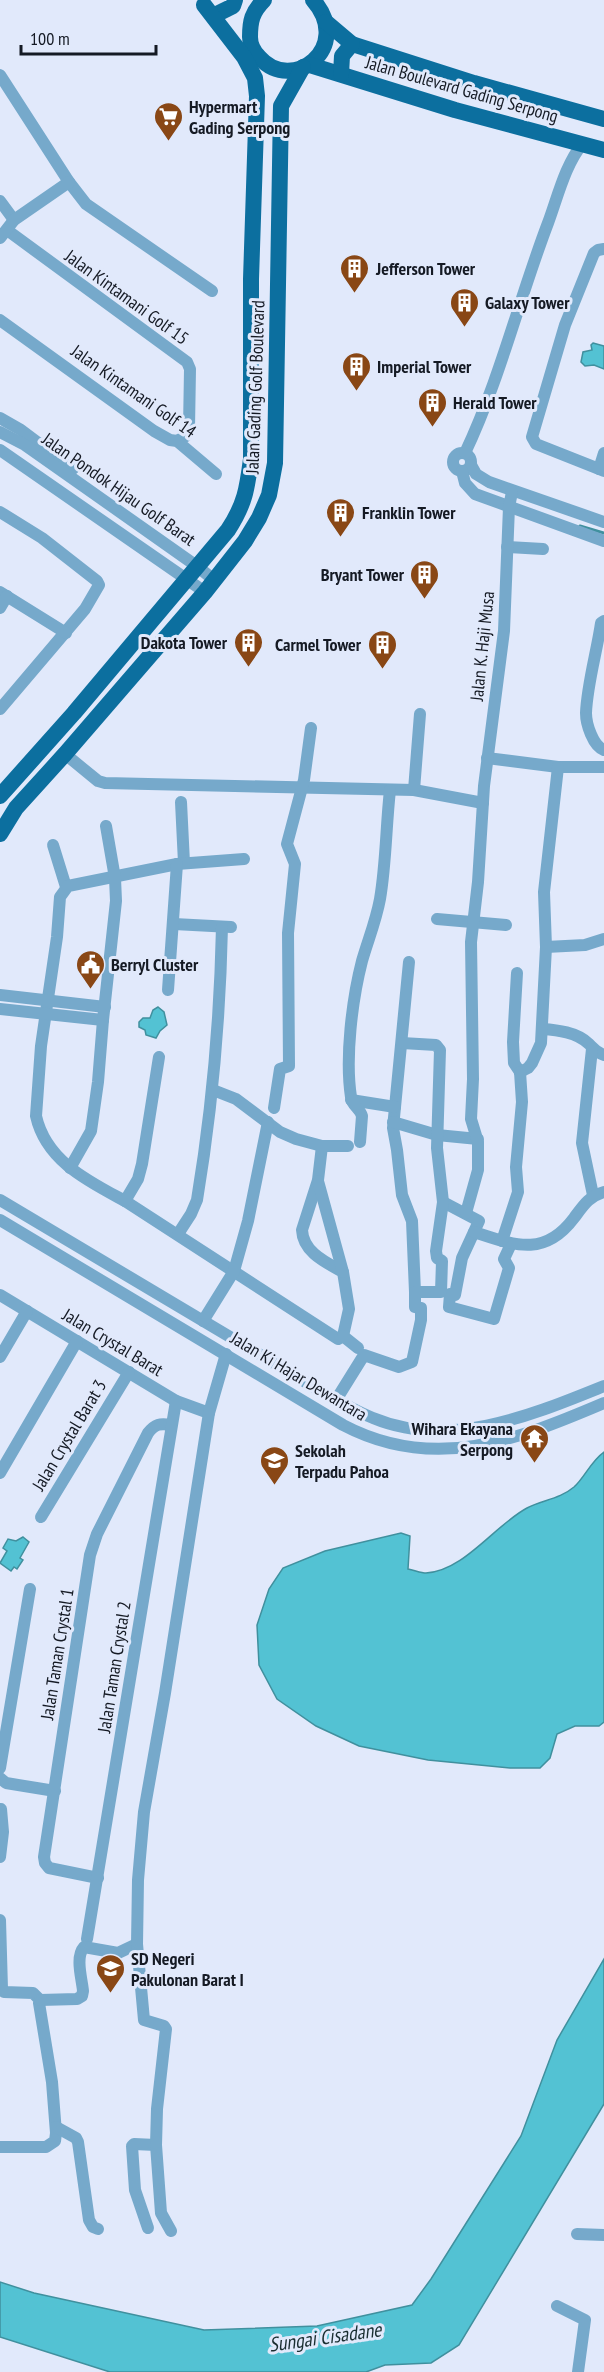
<svg xmlns="http://www.w3.org/2000/svg" width="604" height="2372" font-family="'PT Sans Narrow',sans-serif">
<style>
.water{fill:#53c2d3;stroke:#40909e;stroke-width:1.5}
.lines{fill:none;stroke-linecap:round;stroke-linejoin:round}
.stream{stroke:#40909e;stroke-width:3}
.minor{stroke:#76a9cb;stroke-width:12}
.major{stroke:#0c6f9f;stroke-width:16}
.labels{text-anchor:middle;dominant-baseline:central;stroke-width:6;stroke-linejoin:round;paint-order:stroke}
.street-label{font-size:18px;fill:#151a24;stroke:#e1e9fb}
.poi-label{font-size:18px;font-weight:bold;fill:#151a24;stroke:#e1e9fb;text-anchor:start}
.water-label{font-size:20px;font-style:italic;fill:#1a2e31;stroke:#e1e9fb}
</style>
<rect width="100%" height="100%" fill="#e1e9fb"/>
<g class="water">
<polygon points="593,343 604,346 604,369 594,365 585,366 581,362 583,352 592,350 591,345"/>
<polygon points="158,1007 164,1012 167,1025 160,1031 156,1038 146,1035 145,1030 139,1027 139,1022 143,1018 150,1018 153,1010"/>
<path d="M604,1452v270l-5,4h-24l-18,8 -7,24 -10,10h-30l-82,-8 -69,-14 -43,-20 -39,-27 -18,-34 -2,-40 12,-36 14,-21 42,-17 76,-18 9,3 -2,33c6,1 13,4 18,4 38,-2 69,-48 101,-65 15,-8 33,-9 47,-21 11,-10 17,-26 30,-35z"/>
<polygon points="23,1537 29,1542 20,1558 23,1560 17,1569 14,1567 11,1571 0,1563 7,1551 3,1548 8,1539 16,1541"/>
<polygon points="604,1959 604,2104 459,2345 431,2363 385,2365 366,2372 110,2372 0,2337 0,2282 34,2293 204,2330 317,2326 412,2305 431,2279 521,2136 557,2040"/>
</g>
<g class="lines">
<polyline class="stream" points="580,526 604,533"/>
<g class="minor">
<polyline points="0,75 69,182 86,204 212,291"/>
<polyline points="0,201 14,220"/>
<polyline points="7,230 187,362 190,369 189,428 186,436 177,441"/>
<polyline points="0,238 14,220 69,182"/>
<polyline points="604,249 598,250 594,253 565,325 532,437 536,444 604,471"/>
<polyline points="0,320 154,431 170,440 177,441 216,474"/>
<polyline points="0,418 21,430 73,469"/>
<polyline points="0,432 25,445 198,567 214,580"/>
<polyline points="0,450 205,592"/>
<circle cx="462" cy="462" r="9"/>
<path d="M465,453c35,-74 54,-154 83,-230 10,-27 17,-58 35,-80"/>
<polyline points="471,465 476,474 489,482 604,522"/>
<polyline points="599,469 604,453"/>
<polyline points="462,471 465,483 475,494 604,541"/>
<polyline points="0,512 42,538 97,581 99,585 85,609 0,709"/>
<polyline points="507,547 543,549"/>
<polyline points="0,592 66,633"/>
<polyline points="0,608 7,596"/>
<path d="M604,621l-3,2c-4,28 -14,62 -15,90 0,11 7,33 18,37"/>
<polyline points="65,754 98,781 105,783 414,790 483,803"/>
<polyline points="487,758 558,767 604,767"/>
<polyline points="414,790 420,714"/>
<polyline points="181,802 184,863"/>
<polyline points="53,845 66,887"/>
<path d="M244,859l-67,5 -109,22 -8,11 -3,40 -16,109 -5,70c10,45 52,65 89,85l213,138 5,-3 6,-27 -6,-37c-18,-10 -40,-20 -41,-42l16,-50 4,-34"/>
<polyline points="437,919 506,925"/>
<polyline points="174,924 231,927"/>
<polyline points="546,947 585,945 604,939"/>
<polyline points="409,962 393,1128 397,1150 402,1195 412,1221 415,1292"/>
<polyline points="517,973 513,1042 514,1063 520,1072"/>
<polyline points="168,990 177,864"/>
<polyline points="0,995 105,1007"/>
<polyline points="0,1009 103,1020"/>
<path d="M542,1029c15,1 35,3 47,15 5,5 8,9 15,11"/>
<polyline points="592,1049 582,1143 593,1195"/>
<polyline points="520,1072 528,1068 532,1063 541,1043 546,947 544,892 558,767"/>
<polyline points="213,1090 236,1099 280,1132 296,1139 322,1146 348,1146"/>
<polyline points="351,1100 395,1107"/>
<polyline points="274,1108 280,1069 289,1066 288,933 295,864 287,844 304,780 311,728"/>
<polyline points="393,1122 437,1135 478,1139"/>
<path d="M360,1142l2,-26c-2,-8 -10,-10 -11,-19 -6,-39 1,-97 11,-136 6,-21 14,-40 18,-62 6,-35 6,-73 10,-109"/>
<polyline points="70,1168 91,1131 98,1082 103,1020 116,901 115,878 106,826"/>
<polyline points="318,1181 343,1272"/>
<path d="M0,1200l336,200c12,6 24,13 37,18 77,32 159,-3 231,-32"/>
<polyline points="125,1201 138,1179 142,1164 159,1057"/>
<polyline points="443,1202 479,1221 462,1258 455,1295 450,1294 449,1307 494,1319 509,1268 504,1259 511,1244"/>
<polyline points="466,1213 478,1170 478,1142 471,1119 473,1079 471,942 478,882 484,786 504,631 509,507 512,492"/>
<path d="M0,1220l343,205c91,48 174,15 261,-22"/>
<path d="M474,1232c40,13 70,26 100,-14 9,-12 15,-22 30,-26"/>
<path d="M178,1234l13,-20 6,-14c15,-90 23,-181 25,-273"/>
<polyline points="502,1241 518,1192 516,1167 522,1102 520,1072"/>
<polyline points="0,1295 176,1401 209,1413"/>
<polyline points="203,1321 234,1271 248,1221 268,1122"/>
<polyline points="343,1336 358,1348"/>
<polyline points="0,1357 27,1311"/>
<polyline points="336,1400 364,1355 399,1367 412,1362 421,1320 421,1308 415,1307 415,1292 441,1292 442,1261 437,1258 436,1251 443,1202 437,1148 440,1050 436,1045 402,1043"/>
<polyline points="0,1473 77,1341"/>
<polyline points="41,1517 129,1372"/>
<polyline points="0,1768 30,1589"/>
<polyline points="0,1778 6,1783 55,1791"/>
<polyline points="0,1857 3,1832 1,1809"/>
<path d="M98,1878l-49,-10 -4,-5 -1,-6 46,-302 7,-21 51,-101c7,-9 12,-10 23,-8"/>
<polyline points="0,1920 2,1989 4,1992 33,1993 40,2000 39,2003 52,2082 56,2133 55,2141 46,2147 0,2147"/>
<polyline points="87,1939 176,1401"/>
<path d="M40,2000l37,-1 5,-3 1,-5c-1,-12 -8,-34 1,-44l34,6 19,-9"/>
<polyline points="56,2127 76,2138 78,2142 89,2220 93,2227 98,2229"/>
<polyline points="148,2228 135,2190 132,2146 134,2144 156,2145"/>
<polyline points="171,2231 161,2213 156,2145 157,2109 166,2029 164,2026 144,2020 137,1944 138,1880 144,1812 165,1693 209,1413 226,1354"/>
<polyline points="577,2234 604,2235"/>
<polyline points="557,2306 585,2320 578,2372"/>
</g>
<g class="major">
<path d="M264,0c-12,12 -14,21 -14,37 0,8 4,15 9,20 33,38 95,-10 54,-57"/>
<polyline points="219,13 233,6 235,0"/>
<polyline points="326,22 352,44 474,83 604,119"/>
<polyline points="310,65 455,110 604,150"/>
<polyline points="341,74 342,56 352,44"/>
<path d="M0,796l74,-83 154,-183c17,-26 19,-41 23,-71v-180l6,-183 -2,-18 -11,-21 -40,-52"/>
<polyline points="0,834 16,808 65,754 205,592 245,541 259,518 269,495 275,463 281,106 303,67"/>
</g>
</g>
<defs>
<symbol id="supermarket-pin" viewBox="-11 -11 22 30"><path d="M0 17L-7.5 6A9.5 9.5 0 1 1 7.5 6Z" fill="#894715" stroke="#e1e9fb"/><path d="M-6-5.5h2.5l.6 2H6L4.5 2H-2.5L-4.4-4H-6ZM-1.5 3.2a1.3 1.3 0 1 0 .1 0ZM3 3.2a1.3 1.3 0 1 0 .1 0Z" fill="#fff"/></symbol>
<symbol id="building-pin" viewBox="-11 -11 22 30"><path d="M0 17L-7.5 6A9.5 9.5 0 1 1 7.5 6Z" fill="#894715" stroke="#e1e9fb"/><path d="M-4-6H4V6H1V3H-1V6H-4ZM-2.5-4.3h1.7v1.8h-1.7ZM.8-4.3h1.7v1.8H.8ZM-2.5-1h1.7V.8h-1.7ZM.8-1h1.7V.8H.8Z" fill="#fff"/></symbol>
<symbol id="civic-pin" viewBox="-11 -11 22 30"><path d="M0 17L-7.5 6A9.5 9.5 0 1 1 7.5 6Z" fill="#894715" stroke="#e1e9fb"/><path d="M-.6-6.5H3V-4.5H.6V-3L4-1V1h2V6H-6V1h2V-1L-.6-3ZM-1.2 2.5V6h2.4V2.5Z" fill="#fff"/></symbol>
<symbol id="temple-pin" viewBox="-11 -11 22 30"><path d="M0 17L-7.5 6A9.5 9.5 0 1 1 7.5 6Z" fill="#894715" stroke="#e1e9fb"/><path d="M0-6L5-2H3V0L6.5 2.5H4V6H1.5V3h-3V6H-4V2.5H-6.5L-3 0V-2H-5Z" fill="#fff"/></symbol>
<symbol id="school-pin" viewBox="-11 -11 22 30"><path d="M0 17L-7.5 6A9.5 9.5 0 1 1 7.5 6Z" fill="#894715" stroke="#e1e9fb"/><path d="M0-5L7-2L0 1L-7-2ZM-4 1L0 2.5L4 1V4Q0 6-4 4Z" fill="#fff"/></symbol>
</defs>
<g fill-rule="evenodd">
<use href="#supermarket-pin" x="152" y="100" width="33" height="45"/>
<use href="#building-pin" x="338" y="252" width="33" height="45"/>
<use href="#building-pin" x="448" y="286" width="33" height="45"/>
<use href="#building-pin" x="340" y="350" width="33" height="45"/>
<use href="#building-pin" x="416" y="386" width="33" height="45"/>
<use href="#building-pin" x="324" y="496" width="33" height="45"/>
<use href="#building-pin" x="408" y="558" width="33" height="45"/>
<use href="#building-pin" x="232" y="626" width="33" height="45"/>
<use href="#building-pin" x="366" y="628" width="33" height="45"/>
<use href="#civic-pin" x="74" y="948" width="33" height="45"/>
<use href="#temple-pin" x="518" y="1422" width="33" height="45"/>
<use href="#school-pin" x="258" y="1444" width="33" height="45"/>
<use href="#school-pin" x="94" y="1952" width="33" height="45"/>
</g>
<g class="labels">
<g class="street-label">
<text transform="translate(462 89) rotate(16)">Jalan Boulevard Gading Serpong</text>
<text transform="translate(127 297) rotate(36)">Jalan Kintamani Golf 15</text>
<text transform="translate(255 387) rotate(-88)">Jalan Gading Golf Boulevard</text>
<text transform="translate(134 391) rotate(35)">Jalan Kintamani Golf 14</text>
<text transform="translate(119 489) rotate(35)">Jalan Pondok Hijau Golf Barat</text>
<text transform="translate(482 646) rotate(-84)">Jalan K. Haji Musa</text>
<text transform="translate(113 1342) rotate(31)">Jalan Crystal Barat</text>
<text transform="translate(299 1376) rotate(31)">Jalan Ki Hajar Dewantara</text>
<text transform="translate(69 1435) rotate(-59)">Jalan Crystal Barat 3</text>
<text transform="translate(57 1654) rotate(-81)">Jalan Taman Crystal 1</text>
<text transform="translate(114 1667) rotate(-81)">Jalan Taman Crystal 2</text>
</g>
<g class="poi-label">
<text x="189" y="106">Hypermart<tspan x="189" dy="21">Gading Serpong</tspan></text>
<text x="376" y="268">Jefferson Tower</text>
<text x="485" y="302">Galaxy Tower</text>
<text x="377" y="366">Imperial Tower</text>
<text x="453" y="402">Herald Tower</text>
<text x="362" y="512">Franklin Tower</text>
<text x="404" y="574" text-anchor="end">Bryant Tower</text>
<text x="227" y="642" text-anchor="end">Dakota Tower</text>
<text x="361" y="644" text-anchor="end">Carmel Tower</text>
<text x="111" y="964">Berryl Cluster</text>
<text x="513" y="1428" text-anchor="end">Wihara Ekayana<tspan x="513" dy="21">Serpong</tspan></text>
<text x="295" y="1450">Sekolah<tspan x="295" dy="21">Terpadu Pahoa</tspan></text>
<text x="131" y="1958">SD Negeri<tspan x="131" dy="21">Pakulonan Barat I</tspan></text>
</g>
<g class="water-label">
<text transform="translate(325 2337) rotate(-8)">Sungai Cisadane</text>
</g>
</g>
<path d="M21 45v9h135v-9" fill="none" stroke="#151a24" stroke-width="3"/>
<text x="30" y="45" font-size="18" fill="#151a24" stroke="#e1e9fb" stroke-width="4.5" paint-order="stroke">100 m</text>
</svg>
